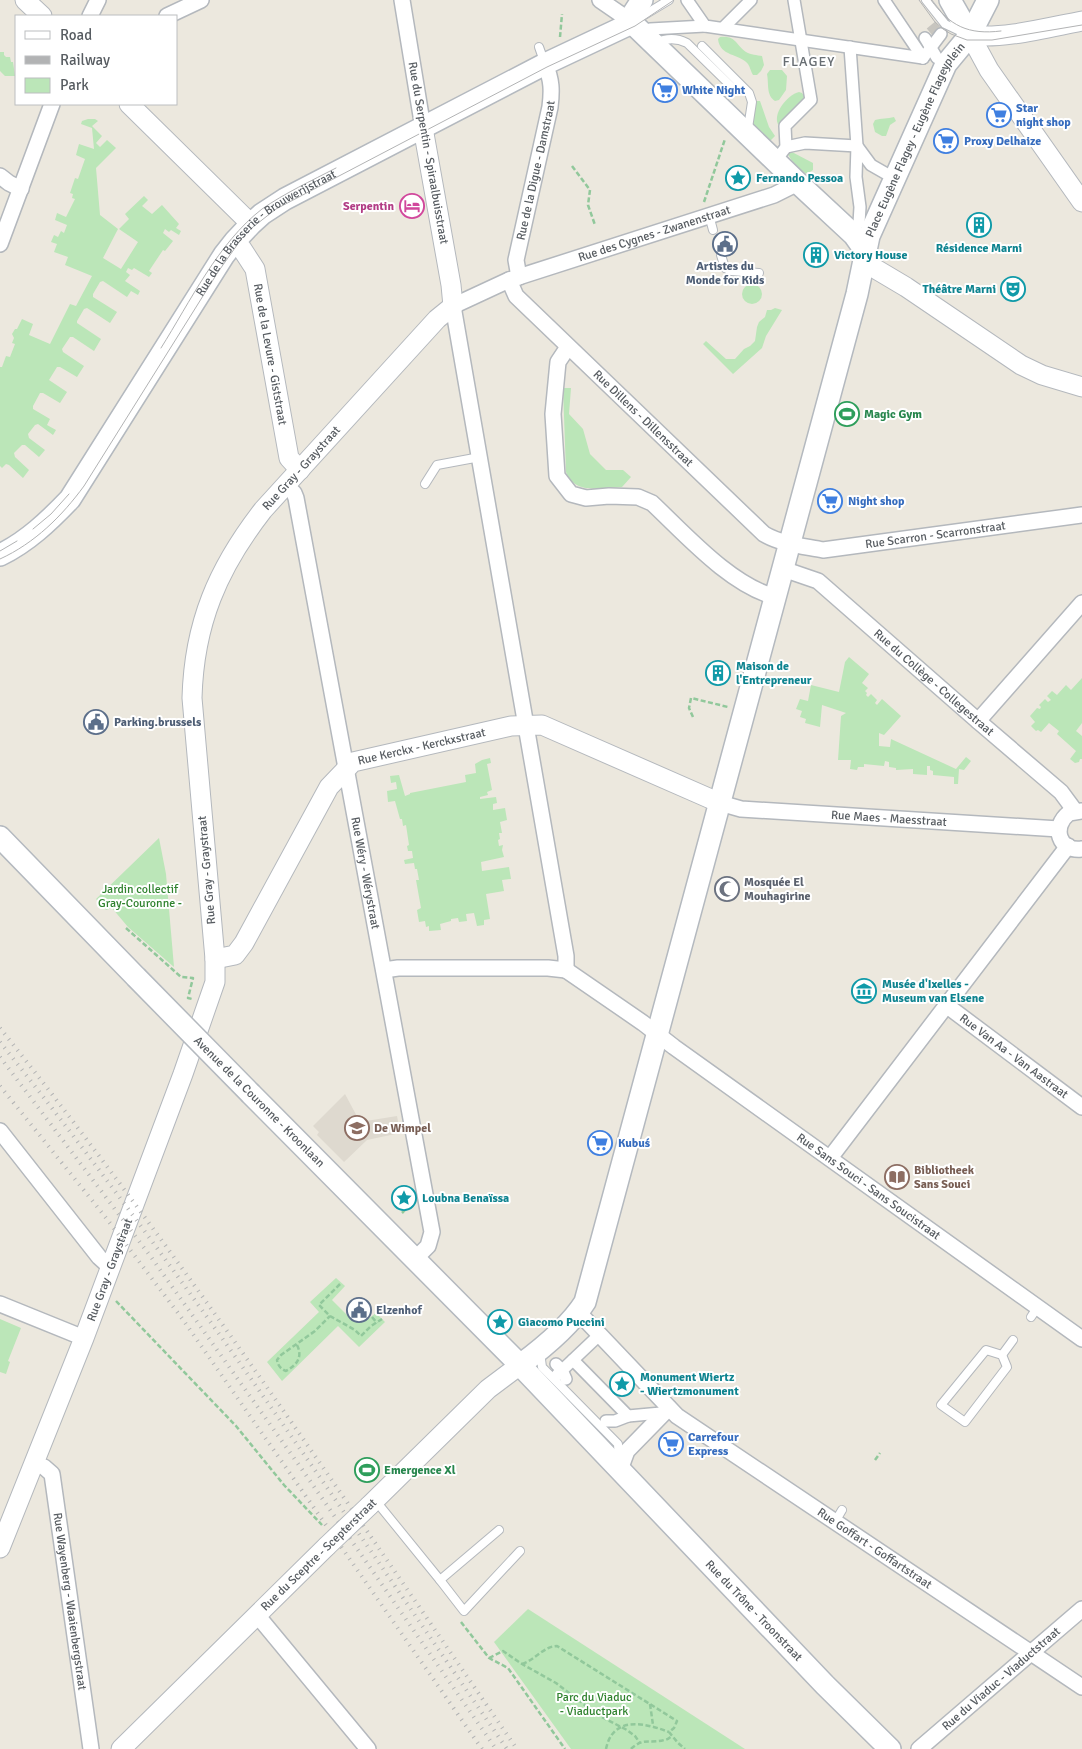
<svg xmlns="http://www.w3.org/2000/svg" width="1082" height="1749" font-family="Signika,sans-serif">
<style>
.education{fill:#ded9cf}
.green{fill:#bbe6b8}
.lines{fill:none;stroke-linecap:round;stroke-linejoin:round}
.pedestrian-tunnel{stroke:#c7c5bf;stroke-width:11;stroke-dasharray:11 5.5;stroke-linecap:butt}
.service-casing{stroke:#b4b8bd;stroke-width:10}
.pedestrian-casing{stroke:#b4b8bd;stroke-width:14}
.minor-casing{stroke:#b4b8bd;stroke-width:18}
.tertiary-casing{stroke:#b4b8bd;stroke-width:21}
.secondary-casing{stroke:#b4b9bf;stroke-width:24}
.path{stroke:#91c89b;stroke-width:2.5;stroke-dasharray:5 2.5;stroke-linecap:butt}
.service{stroke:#fff;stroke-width:8}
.pedestrian{stroke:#fff;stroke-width:11}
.minor{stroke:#fff;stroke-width:15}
.tertiary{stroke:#fff;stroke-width:19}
.secondary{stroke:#fff;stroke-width:21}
.tram{stroke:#b2b3b4;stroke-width:1}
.rail{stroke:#b2b3b4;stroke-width:4;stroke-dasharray:1 6;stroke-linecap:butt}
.tertiary-bridge-casing{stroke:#b4b8bd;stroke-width:21;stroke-linecap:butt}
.secondary-bridge-casing{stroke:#b4b9bf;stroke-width:24;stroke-linecap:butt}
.tertiary-bridge{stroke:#fff;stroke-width:19}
.secondary-bridge{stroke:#fff;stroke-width:21}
.labels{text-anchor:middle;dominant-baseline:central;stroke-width:4;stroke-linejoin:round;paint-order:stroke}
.shop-label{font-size:12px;font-weight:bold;fill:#366cbe;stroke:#fff;text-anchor:start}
.street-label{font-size:12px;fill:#575c61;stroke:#fff}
.culture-label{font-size:12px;font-weight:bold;fill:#0d838f;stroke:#fff;text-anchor:start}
.hotel-label{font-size:12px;font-weight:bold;fill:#b23c85;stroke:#fff;text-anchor:end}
.service-label{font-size:12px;font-weight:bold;fill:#4e5e75;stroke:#fff;text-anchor:start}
.leisure-label{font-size:12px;font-weight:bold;fill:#27864d;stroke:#fff;text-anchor:start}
.worship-label{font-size:12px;font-weight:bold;fill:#5b616d;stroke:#fff;text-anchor:start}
.park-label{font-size:12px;fill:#2f822e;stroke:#fff}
.education-label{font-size:12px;font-weight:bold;fill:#785e54;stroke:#fff;text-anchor:start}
.neighbourhood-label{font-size:14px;letter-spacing:1px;fill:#686e73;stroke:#fff}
</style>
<rect width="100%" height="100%" fill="#ece8de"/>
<polygon class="education" points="345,1094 360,1122 397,1116 400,1133 367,1140 344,1162 317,1135 319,1132 313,1126"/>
<g class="green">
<path d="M720,37c16,-2 16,8 26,15 5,3 11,3 16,4l2,9 -3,6 -4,4h-4c-2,-3 -3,-8 -5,-11 -9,-11 -28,-7 -30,-25z"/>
<polygon points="0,52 4,52 4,55 6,57 10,57 11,62 13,62 15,76 5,76 0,71"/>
<path d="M770,70h12l5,6 -1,14 -7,10 -4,1c-9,-6 -6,-17 -8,-27z"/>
<path d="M799,92l3,1 5,7 -25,26h-3c-8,-11 8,-31 20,-34z"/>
<polygon points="756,101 760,101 769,127 775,136 768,143 754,130 751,120"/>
<path d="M894,117l2,4 -6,4 -4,11h-4l-7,-4 -2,-8 2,-4c6,-2 13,-1 19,-3z"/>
<polygon points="88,119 95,119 98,121 92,126 102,136 96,143 100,147 107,140 116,148 96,168 100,215 118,229 103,258 121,269 138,242 119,229 129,219 125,214 144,196 148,200 142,206 152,214 162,205 179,224 176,228 181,231 179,235 171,230 169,232 165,229 163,233 173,241 165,251 163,250 149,271 152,273 149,277 134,268 132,270 128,268 126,272 130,275 125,281 140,291 138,295 131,291 127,297 103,281 100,282 93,294 93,297 117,312 110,323 87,308 84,309 77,321 77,323 101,339 94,351 73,337 70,337 62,349 63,352 84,366 77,377 60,367 57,367 49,380 67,392 60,403 43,393 40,393 33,406 33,409 50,419 47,425 56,430 53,435 38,424 35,425 28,434 29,438 45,450 39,457 25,445 22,445 14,453 15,457 29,470 23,478 9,465 6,464 2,468 0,466 0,367 2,367 6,356 10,357 15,344 12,343 14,338 12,334 15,329 17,329 22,319 33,324 29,335 50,344 70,304 76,306 92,276 65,265 68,257 54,252 57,244 51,242 54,235 58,237 61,231 64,233 67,225 55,220 57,213 66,217 75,199 72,198 73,194 70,193 75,178 78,179 85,159 76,155 79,144 94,149 92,128 81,124 82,121"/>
<path d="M790,151l23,12v7l-6,4c-7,-3 -16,-13 -19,-20z"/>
<circle cx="752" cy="294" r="10"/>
<polygon points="775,308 782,310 766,336 762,348 733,374 703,344 706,341 726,359 735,359 744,349 750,346 755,341 757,327 759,322 765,317 767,310 771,310"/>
<path d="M563,388h8l-2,26 14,15 7,25 16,16h17l8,7 -9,10c-19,1 -48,8 -56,-15z"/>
<polygon points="849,657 869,674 862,683 868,688 865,691 867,693 866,695 868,697 871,694 877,700 875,703 877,705 882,699 901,716 884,735 879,733 879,746 890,747 891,739 956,769 966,757 971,761 964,770 959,769 958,784 954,784 954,777 933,775 933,771 930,770 930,766 927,766 927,775 913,774 913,769 896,770 896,768 889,767 889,762 885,761 884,766 864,764 864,767 858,767 857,770 850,769 851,760 838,760 841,716 846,713 822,705 820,727 805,723 806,719 800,717 802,711 796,709 800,699 808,701 811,685 839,692 845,662"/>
<polygon points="1082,678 1082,723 1076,731 1082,736 1082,759 1080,759 1079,762 1075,763 1070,759 1076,751 1057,734 1059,731 1049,723 1041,732 1038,730 1036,731 1031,726 1035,722 1030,716 1037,708 1040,709 1041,707 1039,705 1045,699 1048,702 1051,700 1047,696 1052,691 1057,695 1066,685 1071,690"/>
<polygon points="490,758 491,763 487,764 492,790 487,792 488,795 480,797 480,799 496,797 497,803 493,804 493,810 505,808 507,820 500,822 502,833 499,833 500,839 498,840 499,846 503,845 502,850 504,857 481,862 482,871 509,867 511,879 502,880 504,891 486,894 490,919 484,920 484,925 477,926 474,913 466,914 467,921 459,922 458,918 451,919 451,921 440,924 441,930 429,931 429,926 426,927 425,921 419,922 417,910 421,908 416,880 419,880 417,869 415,869 414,863 405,864 404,860 413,858 412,851 408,851 407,846 409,845 406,825 403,826 402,819 400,819 395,801 388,802 387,791 397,789 396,782 391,783 390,776 399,775 405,796 410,794 410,793 466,782 465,775 476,773 475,764 482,760"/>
<polygon points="159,838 166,874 174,967 128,927 112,908 106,910 96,899"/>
<polygon points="336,1278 345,1286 332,1300 349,1317 358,1309 368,1319 376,1313 385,1322 359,1347 338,1326 282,1381 267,1362 319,1312 310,1302"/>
<polygon points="0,1319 21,1328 8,1361 10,1362 6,1374 0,1372"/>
<polygon points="528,1609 745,1749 571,1749 494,1642"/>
</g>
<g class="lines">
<polyline class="pedestrian-tunnel" points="931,25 940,36"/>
<defs>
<g id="service">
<polyline points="926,0 945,24 964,33"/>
<polyline points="636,20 669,0"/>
<path d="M656,43c10,-5 21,-5 31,0l44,43"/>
<polyline points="702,46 749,93 752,102 748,128"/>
<polyline points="539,47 545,64"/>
<polyline points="709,215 713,230"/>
<polyline points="721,255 725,268 731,271 759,273"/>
<polyline points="425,484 437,465 480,457"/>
<polyline points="1031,1317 1037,1308"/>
<polygon points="986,1350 1002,1355 1007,1367 965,1422 941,1405"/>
<polyline points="540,1352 542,1367 618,1444 619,1460"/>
<polyline points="1002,1355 1013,1340"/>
<polyline points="375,1500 440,1580 499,1530"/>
<polyline points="835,1522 842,1510"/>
<polyline points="440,1580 464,1611 520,1551"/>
</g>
<g id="pedestrian">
<polyline points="687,0 705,26 923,58"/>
<polyline points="884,0 923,58"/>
<polyline points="723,28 751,0"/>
<polyline points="650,29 705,26"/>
<polyline points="925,38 937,58"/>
<polyline points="850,47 857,146 856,177 860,207 859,223"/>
<polyline points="923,58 941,34"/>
<polyline points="786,147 805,143 857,146 871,165 885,173"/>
<polyline points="780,155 786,147 785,126 811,100 794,0"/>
<polyline points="573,1360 628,1416 661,1413"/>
<polyline points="556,1364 562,1370 566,1379"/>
<polyline points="557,1375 595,1339"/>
<polyline points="606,1421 615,1421 628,1416"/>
</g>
<g id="minor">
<polyline points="402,0 423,128"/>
<polyline points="600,0 629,20"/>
<polyline points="90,16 98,0"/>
<polyline points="167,16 201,0"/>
<polyline points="0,176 9,183 21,189"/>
<polyline points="0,244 52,104"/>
<path id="s1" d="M519,277l-3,-17 34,-153c2,-16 2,-27 -5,-43"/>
<path id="s2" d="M509,280l7,16 248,238c17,10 39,12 59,16l259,-35"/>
<path d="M568,347l-10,15 -5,52 4,62 14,18 15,4 23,-2 29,1 14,6c33,31 79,83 124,94"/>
<path id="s3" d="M286,485l8,8 2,5 136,734 -4,14 -13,13"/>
<path id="s4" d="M783,569l35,12 160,140 83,71 14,19"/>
<polyline points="978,721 1082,603"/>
<path id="s5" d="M720,803l21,6 318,20"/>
<path d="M1082,811l-13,2c-18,14 -10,39 13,36"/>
<polyline points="384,970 398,968 548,968 566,970"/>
<path id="s6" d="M566,970v-14l-113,-650 56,-26 265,-85 24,-12"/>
<path id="s7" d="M566,970l77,53 31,24 408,292"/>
<path id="s8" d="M946,1005l136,102"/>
<polyline points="0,1131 99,1257 110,1267"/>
<polyline points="830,1158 1068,846"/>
<polyline points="0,1304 84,1338"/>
<path id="s9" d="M579,1313l98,103 405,271"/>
<path id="s10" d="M34,1463l10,4 8,7 39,275"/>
<polyline points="620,1470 627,1451 669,1408"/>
<polyline points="257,1615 368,1749"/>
<path id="s11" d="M919,1749l163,-140"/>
</g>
<g id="tertiary">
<polyline points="25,0 42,16"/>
<polyline points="970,35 989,70 1082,202"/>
<path d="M970,35c31,5 80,-8 112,-14"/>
<polyline points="129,104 251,224"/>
<path id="s12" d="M235,241l7,8 13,20 34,189 11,12"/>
<polyline points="866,252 874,268 906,287 1021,365 1042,375 1082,387"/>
<path id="s13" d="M215,959l20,-4 9,-12 85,-156 24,-25 158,-36 31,-1 178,78"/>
<polyline points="369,1506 488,1389 520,1365"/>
<path id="s14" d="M0,1548l84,-210 99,-264 32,-92v-23l-23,-261c2,-75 26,-130 71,-188l174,-191 16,-13 -2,-21 -28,-157"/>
<polyline points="121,1749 327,1546"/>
</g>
<g id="secondary">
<polyline points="642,0 629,20 798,183 854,235 866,252"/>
<polyline points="950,0 970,35"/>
<path id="s15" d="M0,555c27,-13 49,-34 70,-56l154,-244 11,-14 16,-17 11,-10 23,-15 260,-135 87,-41"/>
<polyline points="0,837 136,977"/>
<path id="s16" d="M251,1094l269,271 305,320 65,64"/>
<path id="s17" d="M520,1365c23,-17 50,-39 65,-63l272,-1008 12,-58 77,-172 24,-29 18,-35"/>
</g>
</defs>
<use href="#service" class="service-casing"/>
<use href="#pedestrian" class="pedestrian-casing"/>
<use href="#minor" class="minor-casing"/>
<use href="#tertiary" class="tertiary-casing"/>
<use href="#secondary" class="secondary-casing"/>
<g class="path">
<polyline points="560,37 562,14"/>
<polyline points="572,166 590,190 588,205 595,225"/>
<polyline points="704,202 725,139"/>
<polyline points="693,717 689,708 691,698 728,707"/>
<polyline points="126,928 181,977 193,978 188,998 192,999"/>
<polyline points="402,1213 407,1208"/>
<polyline points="340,1284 319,1305 330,1316 355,1330 361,1336 371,1326 382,1319"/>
<polyline points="116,1301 236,1426 284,1485 322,1525"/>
<polyline points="372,1317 377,1323"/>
<path d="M297,1345c6,12 0,20 -11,26 -5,-2 -8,-5 -9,-11l4,-5 34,-24 15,-15"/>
<polyline points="875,1460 880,1453"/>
<polyline points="461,1622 489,1658 508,1668 565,1749"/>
<polyline points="489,1658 503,1651 522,1664 556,1683 598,1715 627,1730 635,1736 640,1743"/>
<path d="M522,1664c13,-4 22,-18 35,-18l120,75 -3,7 -5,4 9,11 7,6"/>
<polyline points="650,1704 653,1725"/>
<path d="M606,1749c7,-34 39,-26 63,-17"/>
<path d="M631,1749c12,-12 20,-5 33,-9 3,0 5,-2 8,-4"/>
</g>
<use href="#service" class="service"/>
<use href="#pedestrian" class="pedestrian"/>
<use href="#minor" class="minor"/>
<use href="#tertiary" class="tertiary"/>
<use href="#secondary" class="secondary"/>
<g class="tram">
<polyline points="919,0 935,22 943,29 951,34 967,40 992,40 1082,25"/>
<path d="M931,0c19,26 37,35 70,31"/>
<path d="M161,348c29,-46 57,-105 101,-139 23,-16 49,-28 74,-41"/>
<polyline points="33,529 51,514 69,494"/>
<polyline points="0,551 17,541"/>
<path d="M0,559c35,-16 62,-43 84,-73l134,-214 24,-34 11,-11 23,-18 271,-142 88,-41 39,-26"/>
</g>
<g class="rail">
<path d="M0,1028c185,232 349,478 517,721"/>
<path d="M0,1042c181,227 342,468 507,707"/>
<polyline points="0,1057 151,1257 301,1468 496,1749"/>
<polyline points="0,1086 103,1214 181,1317 482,1749"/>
</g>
<defs>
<polyline id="tertiary-bridge" points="327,1546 369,1506"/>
<polyline id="secondary-bridge" points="136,977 251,1094"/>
</defs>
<use href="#tertiary-bridge" class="tertiary-bridge-casing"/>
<use href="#secondary-bridge" class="secondary-bridge-casing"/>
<use href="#tertiary-bridge" class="tertiary-bridge"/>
<use href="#secondary-bridge" class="secondary-bridge"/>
</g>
<defs>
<symbol id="supermarket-ring" viewBox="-11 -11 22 22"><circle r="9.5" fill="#fff" stroke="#3f7fe0" stroke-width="1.5"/><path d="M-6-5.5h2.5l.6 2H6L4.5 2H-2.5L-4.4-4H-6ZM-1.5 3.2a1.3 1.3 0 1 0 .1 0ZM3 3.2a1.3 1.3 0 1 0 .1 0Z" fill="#3f7fe0"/></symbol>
<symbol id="sight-ring" viewBox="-11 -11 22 22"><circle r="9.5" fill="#fff" stroke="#0f9aa8" stroke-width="1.5"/><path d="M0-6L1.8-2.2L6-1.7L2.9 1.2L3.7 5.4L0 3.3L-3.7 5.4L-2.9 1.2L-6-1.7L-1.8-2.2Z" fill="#0f9aa8"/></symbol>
<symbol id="hotel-ring" viewBox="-11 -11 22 22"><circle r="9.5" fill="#fff" stroke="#d1479c" stroke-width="1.5"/><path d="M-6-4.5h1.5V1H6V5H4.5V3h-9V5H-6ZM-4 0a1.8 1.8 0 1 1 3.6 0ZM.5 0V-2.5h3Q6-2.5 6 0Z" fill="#d1479c"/></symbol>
<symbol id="building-ring" viewBox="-11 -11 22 22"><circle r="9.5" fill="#fff" stroke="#0f9aa8" stroke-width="1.5"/><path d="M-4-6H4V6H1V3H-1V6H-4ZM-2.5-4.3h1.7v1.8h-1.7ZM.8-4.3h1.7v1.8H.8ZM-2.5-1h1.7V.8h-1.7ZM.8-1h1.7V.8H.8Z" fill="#0f9aa8"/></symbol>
<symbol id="civic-ring" viewBox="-11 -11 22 22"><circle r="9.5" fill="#fff" stroke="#5c6f8a" stroke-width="1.5"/><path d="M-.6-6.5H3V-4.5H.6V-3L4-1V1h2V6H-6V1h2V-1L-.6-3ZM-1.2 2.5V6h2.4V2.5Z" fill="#5c6f8a"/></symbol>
<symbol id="theatre-ring" viewBox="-11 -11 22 22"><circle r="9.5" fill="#fff" stroke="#0f9aa8" stroke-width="1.5"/><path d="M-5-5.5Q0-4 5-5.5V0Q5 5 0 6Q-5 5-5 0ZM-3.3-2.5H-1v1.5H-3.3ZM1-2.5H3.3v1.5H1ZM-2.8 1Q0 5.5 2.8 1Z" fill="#0f9aa8"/></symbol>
<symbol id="stadium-ring" viewBox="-11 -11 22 22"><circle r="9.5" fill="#fff" stroke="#2e9e5b" stroke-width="1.5"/><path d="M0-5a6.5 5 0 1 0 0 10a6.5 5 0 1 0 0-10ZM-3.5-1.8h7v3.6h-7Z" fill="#2e9e5b"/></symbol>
<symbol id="mosque-ring" viewBox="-11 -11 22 22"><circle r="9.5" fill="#fff" stroke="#6b7280" stroke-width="1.5"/><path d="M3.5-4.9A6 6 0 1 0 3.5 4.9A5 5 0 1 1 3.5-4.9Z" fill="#6b7280"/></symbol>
<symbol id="museum-ring" viewBox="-11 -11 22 22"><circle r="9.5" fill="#fff" stroke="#0f9aa8" stroke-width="1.5"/><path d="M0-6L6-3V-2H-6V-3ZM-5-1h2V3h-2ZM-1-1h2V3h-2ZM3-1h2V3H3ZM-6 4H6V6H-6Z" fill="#0f9aa8"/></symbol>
<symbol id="school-ring" viewBox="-11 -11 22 22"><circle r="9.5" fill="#fff" stroke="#8d6e63" stroke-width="1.5"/><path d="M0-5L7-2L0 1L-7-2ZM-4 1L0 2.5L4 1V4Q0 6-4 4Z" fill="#8d6e63"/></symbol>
<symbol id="library-ring" viewBox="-11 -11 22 22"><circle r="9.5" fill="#fff" stroke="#8d6e63" stroke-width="1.5"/><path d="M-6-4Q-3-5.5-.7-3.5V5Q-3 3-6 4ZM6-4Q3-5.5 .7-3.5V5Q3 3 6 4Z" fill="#8d6e63"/></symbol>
</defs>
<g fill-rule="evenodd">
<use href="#supermarket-ring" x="651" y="76" width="28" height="28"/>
<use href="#supermarket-ring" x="985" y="101" width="28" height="28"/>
<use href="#supermarket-ring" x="932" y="127" width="28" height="28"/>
<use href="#sight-ring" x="724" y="164" width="28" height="28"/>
<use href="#hotel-ring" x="398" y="192" width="28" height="28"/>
<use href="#building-ring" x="965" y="211" width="28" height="28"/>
<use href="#civic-ring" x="711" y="230" width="28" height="28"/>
<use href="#building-ring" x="802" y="241" width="28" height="28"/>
<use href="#theatre-ring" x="999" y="275" width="28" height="28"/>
<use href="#stadium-ring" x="833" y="400" width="28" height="28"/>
<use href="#supermarket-ring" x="816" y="487" width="28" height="28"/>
<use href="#building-ring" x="704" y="659" width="28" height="28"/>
<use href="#civic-ring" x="82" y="708" width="28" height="28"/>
<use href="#mosque-ring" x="713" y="875" width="28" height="28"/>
<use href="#museum-ring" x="850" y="977" width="28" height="28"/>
<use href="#school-ring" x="343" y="1114" width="28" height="28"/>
<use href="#supermarket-ring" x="586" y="1129" width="28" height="28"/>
<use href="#library-ring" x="883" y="1163" width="28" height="28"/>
<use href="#sight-ring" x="390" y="1184" width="28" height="28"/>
<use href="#civic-ring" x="345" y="1296" width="28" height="28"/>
<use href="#sight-ring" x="486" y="1308" width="28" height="28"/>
<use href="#sight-ring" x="608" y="1370" width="28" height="28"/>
<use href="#supermarket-ring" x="657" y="1430" width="28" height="28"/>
<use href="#stadium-ring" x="353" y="1456" width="28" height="28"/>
</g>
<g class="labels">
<g class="shop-label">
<text x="682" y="90">White Night</text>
<text x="1016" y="108">Star<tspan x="1016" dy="14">night shop</tspan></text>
<text x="964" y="141">Proxy Delhaize</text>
<text x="848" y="501">Night shop</text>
<text x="618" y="1143">Kubuś</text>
<text x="688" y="1437">Carrefour<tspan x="688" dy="14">Express</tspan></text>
</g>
<g class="street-label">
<text stroke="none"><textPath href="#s17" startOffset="1301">Place Eugène Flagey - Eugène Flageyplein</textPath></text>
<text transform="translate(428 153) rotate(80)">Rue du Serpentin - Spiraalbuisstraat</text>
<text stroke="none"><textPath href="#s1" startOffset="109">Rue de la Digue - Damstraat</textPath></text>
<text stroke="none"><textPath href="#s6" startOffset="888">Rue des Cygnes - Zwanenstraat</textPath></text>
<text stroke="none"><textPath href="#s15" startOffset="425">Rue de la Brasserie - Brouwerijstraat</textPath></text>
<text stroke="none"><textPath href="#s12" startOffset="121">Rue de la Levure - Giststraat</textPath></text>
<text stroke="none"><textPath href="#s2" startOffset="194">Rue Dillens - Dillensstraat</textPath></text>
<text stroke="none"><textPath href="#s14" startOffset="1152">Rue Gray - Graystraat</textPath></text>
<text stroke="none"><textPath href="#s2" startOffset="536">Rue Scarron - Scarronstraat</textPath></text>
<text stroke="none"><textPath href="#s4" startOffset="191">Rue du Collège - Collegestraat</textPath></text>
<text stroke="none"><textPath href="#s13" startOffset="318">Rue Kerckx - Kerckxstraat</textPath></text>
<text stroke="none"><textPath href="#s5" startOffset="170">Rue Maes - Maesstraat</textPath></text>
<text transform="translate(207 870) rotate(-95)">Rue Gray - Graystraat</text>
<text stroke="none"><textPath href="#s3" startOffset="398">Rue Wéry - Wérystraat</textPath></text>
<text stroke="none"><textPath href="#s8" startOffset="85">Rue Van Aa - Van Aastraat</textPath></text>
<text transform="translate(259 1102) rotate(45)">Avenue de la Couronne - Kroonlaan</text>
<text stroke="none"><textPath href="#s7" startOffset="372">Rue Sans Souci - Sans Soucistraat</textPath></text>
<text stroke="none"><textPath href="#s14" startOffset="299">Rue Gray - Graystraat</textPath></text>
<text stroke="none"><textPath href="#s9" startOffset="380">Rue Goffart - Goffartstraat</textPath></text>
<text transform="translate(319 1555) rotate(-44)">Rue du Sceptre - Scepterstraat</text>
<text stroke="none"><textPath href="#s10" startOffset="150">Rue Wayenberg - Waaienbergstraat</textPath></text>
<text stroke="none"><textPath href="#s16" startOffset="721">Rue du Trône - Troonstraat</textPath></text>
<text stroke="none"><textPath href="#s11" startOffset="108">Rue du Viaduc - Viaductstraat</textPath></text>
</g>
<g class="culture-label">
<text x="756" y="178">Fernando Pessoa</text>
<text x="979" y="248" text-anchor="middle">Résidence Marni</text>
<text x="834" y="255">Victory House</text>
<text x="996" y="289" text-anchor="end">Théâtre Marni</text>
<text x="736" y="666">Maison de<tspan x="736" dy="14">l'Entrepreneur</tspan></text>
<text x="882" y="984">Musée d'Ixelles -<tspan x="882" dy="14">Museum van Elsene</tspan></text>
<text x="422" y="1198">Loubna Benaïssa</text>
<text x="518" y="1322">Giacomo Puccini</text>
<text x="640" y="1377">Monument Wiertz<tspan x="640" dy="14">- Wiertzmonument</tspan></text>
</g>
<g class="hotel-label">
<text x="394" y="206">Serpentin</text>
</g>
<g class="service-label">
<text x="725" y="266" text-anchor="middle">Artistes du<tspan x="725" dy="14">Monde for Kids</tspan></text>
<text x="114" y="722">Parking.brussels</text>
<text x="376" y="1310">Elzenhof</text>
</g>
<g class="leisure-label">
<text x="864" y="414">Magic Gym</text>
<text x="384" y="1470">Emergence Xl</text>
</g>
<g class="worship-label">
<text x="744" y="882">Mosquée El<tspan x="744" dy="14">Mouhagirine</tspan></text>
</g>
<g class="park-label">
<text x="140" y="889">Jardin collectif<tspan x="140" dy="14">Gray-Couronne -</tspan></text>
<text x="594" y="1697">Parc du Viaduc<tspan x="594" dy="14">- Viaductpark</tspan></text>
</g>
<g class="education-label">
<text x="374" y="1128">De Wimpel</text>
<text x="914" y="1170">Bibliotheek<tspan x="914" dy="14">Sans Souci</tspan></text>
</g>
<g class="neighbourhood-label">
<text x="809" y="61">FLAGEY</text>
</g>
</g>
<rect x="15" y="15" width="162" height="90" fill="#ffffff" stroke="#bcbec0"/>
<rect x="25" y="31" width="25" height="8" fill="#ffffff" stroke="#bcbec0"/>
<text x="60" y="40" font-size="15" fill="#575c61">Road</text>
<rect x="25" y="56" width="25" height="8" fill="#b2b3b4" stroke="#bcbec0"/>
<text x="60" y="65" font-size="15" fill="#575c61">Railway</text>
<rect x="25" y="78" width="25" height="15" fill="#bbe6b8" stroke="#bcbec0"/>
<text x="60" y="90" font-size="15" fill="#575c61">Park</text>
</svg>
